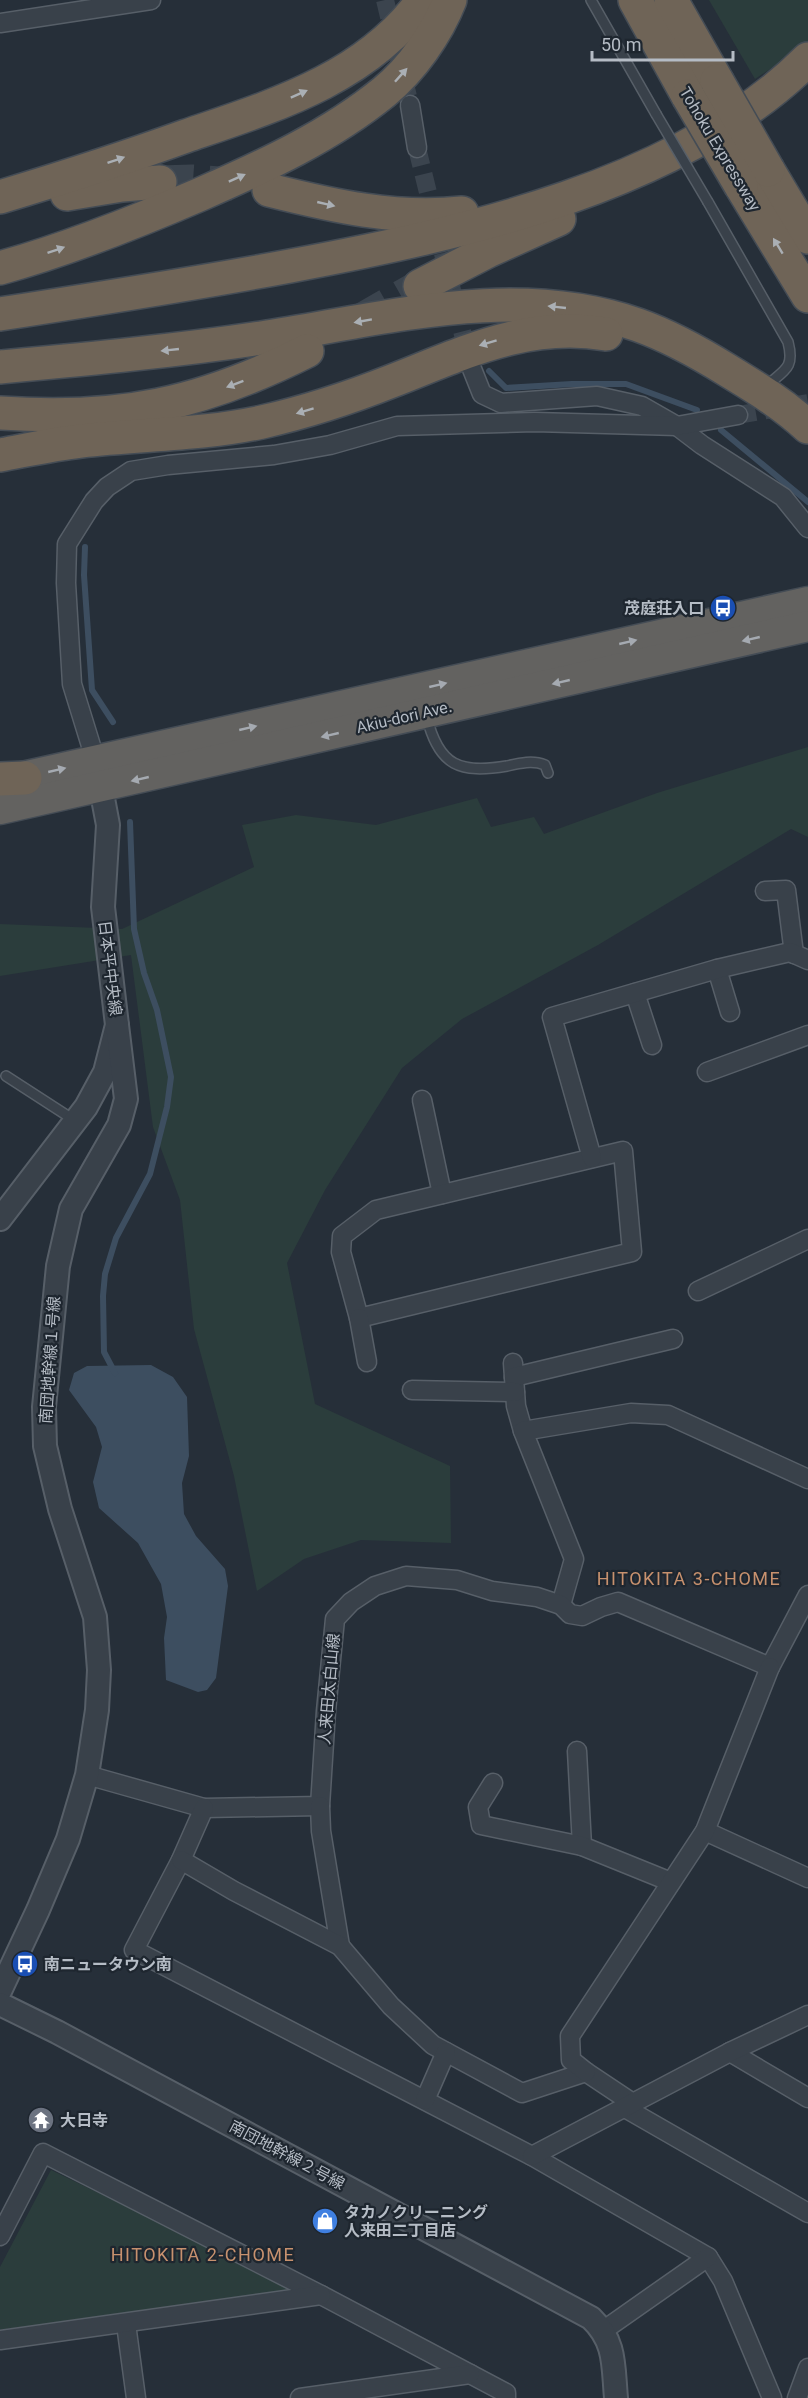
<svg xmlns="http://www.w3.org/2000/svg" width="808" height="2398" font-family="Roboto,'Noto Sans JP',sans-serif">
<style>
.green{fill:#2b3d3c}
.water{fill:#3d4e60}
.lines{fill:none;stroke-linecap:round;stroke-linejoin:round}
.stream{stroke:#3d4e60;stroke-width:6}
.minor-tunnel{stroke:#3b444e;stroke-width:18;stroke-dasharray:18 9;stroke-linecap:butt}
.motorway-tunnel{stroke:#3b444e;stroke-width:33;stroke-dasharray:33 16;stroke-linecap:butt}
.service-casing{stroke:#575f68;stroke-width:12}
.minor-casing{stroke:#575f68;stroke-width:21}
.tertiary-casing{stroke:#575f68;stroke-width:26}
.trunk-casing{stroke:#444c55;stroke-width:33}
.motorway-casing{stroke:#444c55;stroke-width:36}
.service{stroke:#39414a;stroke-width:9}
.minor{stroke:#39414a;stroke-width:18}
.tertiary{stroke:#39414a;stroke-width:22}
.trunk{stroke:#636260;stroke-width:30}
.motorway{stroke:#6f6457;stroke-width:33}
.service-bridge-casing{stroke:#575f68;stroke-width:12;stroke-linecap:butt}
.motorway-bridge-casing{stroke:#444c55;stroke-width:36;stroke-linecap:butt}
.service-bridge{stroke:#39414a;stroke-width:9}
.motorway-bridge{stroke:#6f6457;stroke-width:33}
.oneway{fill:#aaafb4}
.oneway2{fill:#a5aab1}
.labels{text-anchor:middle;dominant-baseline:central;stroke-width:4.5;stroke-linejoin:round;paint-order:stroke}
.street-label{font-size:16px;fill:#b5bcc5;stroke:#1e262f}
.poi-label{font-size:16px;font-weight:bold;fill:#b5bcc5;stroke:#1e262f;text-anchor:start}
.neighbourhood-label{font-size:18px;letter-spacing:1.5px;fill:#c7916e;stroke:#1e262f}
</style>
<rect width="100%" height="100%" fill="#262f39"/>
<g class="green">
<polygon points="709,0 808,0 808,41 796,52 755,79"/>
<polygon points="808,747 808,837 791,829 598,945 462,1019 402,1068 325,1190 287,1263 315,1404 450,1466 451,1543 361,1540 304,1559 257,1591 234,1476 194,1329 180,1200 153,1127 131,955 0,976 0,924 122,929 254,867 242,825 296,815 376,825 477,798 491,827 534,817 544,834 657,793"/>
<polygon points="51,2170 290,2285 289,2292 0,2330 0,2267"/>
</g>
<polygon class="water" points="151,1365 173,1377 187,1397 189,1456 182,1483 184,1514 196,1536 225,1569 228,1586 216,1678 207,1690 198,1692 166,1680 164,1638 167,1617 161,1584 138,1543 99,1508 93,1482 102,1447 96,1427 69,1390 74,1373 87,1366"/>
<g class="lines">
<g class="stream">
<polyline points="489,371 506,388 572,384 626,384 697,410"/>
<polyline points="721,430 808,502"/>
<polyline points="85,547 84,575 92,690 113,722"/>
<polyline points="115,1373 104,1352 103,1296 105,1274 116,1238 150,1174 167,1107 171,1077 157,1010 144,973 134,929 130,822"/>
</g>
<g class="minor-tunnel">
<polyline points="385,0 410,105"/>
<polyline points="417,148 469,359"/>
<polyline points="738,415 808,403"/>
</g>
<g class="motorway-tunnel">
<polyline points="160,182 192,181 233,184"/>
<polyline points="359,321 420,286"/>
</g>
<defs>
<g id="service">
<polyline points="591,0 656,114"/>
<path d="M708,202l80,140c7,27 -4,28 -23,45"/>
<path d="M427,718c12,48 33,56 80,48 13,-3 26,-6 38,-1l3,8"/>
<polyline points="6,1076 74,1120"/>
</g>
<g id="minor">
<polyline points="0,23 151,0"/>
<polyline points="410,105 417,148"/>
<polyline points="472,369 482,394 501,403 597,396 642,406 677,426 702,445 783,497 808,528"/>
<polyline points="96,762 72,684 66,583 67,544 94,501 107,487 131,471 168,465 274,455 330,445 397,426 535,422 677,426 738,415"/>
<polyline points="765,891 786,890 794,954"/>
<polyline points="717,969 730,1012"/>
<polyline points="635,993 652,1045"/>
<polyline points="707,1072 808,1035"/>
<polyline points="422,1100 442,1194"/>
<polygon points="623,1151 632,1252 359,1318 341,1252 342,1236 376,1210"/>
<polyline points="592,1158 552,1017 717,969 790,952 808,960"/>
<polyline points="698,1291 808,1239"/>
<polyline points="359,1318 367,1362"/>
<polyline points="513,1363 516,1406 523,1431"/>
<polyline points="514,1377 673,1339"/>
<polyline points="412,1390 515,1392"/>
<polyline points="561,1605 574,1559 523,1431 631,1413 668,1415 808,1479"/>
<polyline points="577,1751 582,1846"/>
<polyline points="87,1775 204,1808 320,1806 326,1711 335,1619 351,1602 375,1586 406,1576 457,1580 492,1591 537,1597 561,1605 570,1614 582,1616 601,1607 618,1602 770,1667 808,1595"/>
<polyline points="493,1783 478,1807 481,1825 582,1846 671,1882"/>
<polyline points="320,1806 321,1831 340,1946"/>
<polyline points="204,1808 181,1860 134,1950 532,2156 708,2257 723,2281 772,2398"/>
<polyline points="705,1831 808,1878"/>
<polyline points="181,1860 234,1891 340,1946 391,2006 433,2045 522,2093 586,2072 634,2104"/>
<polyline points="730,2052 808,2098"/>
<polyline points="586,2072 571,2060 570,2036 705,1831 770,1667"/>
<polyline points="425,2100 446,2052"/>
<polyline points="625,2108 808,2213"/>
<polyline points="532,2156 730,2052 808,2015"/>
<polyline points="0,2236 43,2153 321,2295 506,2393 506,2398"/>
<polyline points="126,2324 136,2398"/>
<polyline points="604,2330 708,2257"/>
<polyline points="0,2340 321,2295"/>
<polyline points="300,2398 470,2374"/>
<polyline points="797,2398 808,2368"/>
</g>
<g id="tertiary">
<polyline points="0,1219 86,1107 105,1072 117,1025 103,907 108,825 98,772"/>
<polyline points="0,1991 38,1910 68,1839 87,1775 97,1710 99,1670 95,1617 60,1509 45,1446 44,1407 58,1266 71,1209 119,1125 126,1099 117,1025"/>
<path d="M0,2004l57,28 534,286c25,24 22,47 25,80"/>
</g>
<g id="trunk">
<polyline points="0,782 808,602"/>
<polyline points="0,809 808,626"/>
</g>
<g id="motorway">
<polyline points="635,0 688,96"/>
<polyline points="671,0 717,81"/>
<polyline points="768,170 808,237"/>
<polyline points="741,186 808,296"/>
<path d="M269,190c64,16 126,30 193,23"/>
<polyline points="67,194 122,185 160,182"/>
<path d="M0,197c63,-19 125,-39 186,-61 88,-30 181,-58 237,-136"/>
<path d="M0,268c69,-19 136,-46 201,-74 64,-28 129,-58 183,-102 28,-23 53,-59 66,-92"/>
<polyline points="420,286 488,251 559,219"/>
<path d="M0,314c97,-15 194,-30 290,-48 172,-32 391,-80 518,-207"/>
<path d="M0,367c87,-8 175,-16 261,-29 124,-19 254,-56 377,-13 31,11 60,27 89,45 28,17 56,34 81,57"/>
<path d="M0,413c120,8 199,-8 307,-62"/>
<path d="M0,455c27,-5 54,-11 81,-14 60,-7 121,-6 181,-19 44,-10 87,-24 130,-41 72,-28 134,-60 214,-47"/>
<polyline points="0,779 25,778"/>
</g>
</defs>
<use href="#service" class="service-casing"/>
<use href="#minor" class="minor-casing"/>
<use href="#tertiary" class="tertiary-casing"/>
<use href="#trunk" class="trunk-casing"/>
<use href="#motorway" class="motorway-casing"/>
<use href="#service" class="service"/>
<use href="#minor" class="minor"/>
<use href="#tertiary" class="tertiary"/>
<use href="#trunk" class="trunk"/>
<use href="#motorway" class="motorway"/>
<defs>
<polyline id="service-bridge" points="656,114 708,202"/>
<g id="motorway-bridge">
<polyline points="717,81 768,170"/>
<polyline points="688,96 741,186"/>
</g>
</defs>
<use href="#service-bridge" class="service-bridge-casing"/>
<use href="#motorway-bridge" class="motorway-bridge-casing"/>
<use href="#service-bridge" class="service-bridge"/>
<use href="#motorway-bridge" class="motorway-bridge"/>
</g>
<defs><path id="oneway-solid" d="M-6-.8H1V-3.2L6.5 0L1 3.2V.8H-6Z" transform="scale(1.5)"/></defs>
<g class="oneway">
<use href="#oneway-solid" transform="translate(401 75) rotate(-48)"/>
<use href="#oneway-solid" transform="translate(299 94) rotate(-24)"/>
<use href="#oneway-solid" transform="translate(116 160) rotate(-19)"/>
<use href="#oneway-solid" transform="translate(237 178) rotate(-24)"/>
<use href="#oneway-solid" transform="translate(326 204) rotate(13)"/>
<use href="#oneway-solid" transform="translate(778 246) rotate(-121)"/>
<use href="#oneway-solid" transform="translate(56 250) rotate(-19)"/>
<use href="#oneway-solid" transform="translate(557 307) rotate(-174)"/>
<use href="#oneway-solid" transform="translate(363 321) rotate(170)"/>
<use href="#oneway-solid" transform="translate(488 343) rotate(163)"/>
<use href="#oneway-solid" transform="translate(170 350) rotate(174)"/>
<use href="#oneway-solid" transform="translate(235 384) rotate(159)"/>
<use href="#oneway-solid" transform="translate(305 411) rotate(163)"/>
</g>
<g class="oneway2">
<use href="#oneway-solid" transform="translate(751 639) rotate(167)"/>
<use href="#oneway-solid" transform="translate(628 642) rotate(-13)"/>
<use href="#oneway-solid" transform="translate(561 682) rotate(167)"/>
<use href="#oneway-solid" transform="translate(438 685) rotate(-13)"/>
<use href="#oneway-solid" transform="translate(248 728) rotate(-13)"/>
<use href="#oneway-solid" transform="translate(330 735) rotate(167)"/>
<use href="#oneway-solid" transform="translate(57 770) rotate(-13)"/>
<use href="#oneway-solid" transform="translate(140 779) rotate(167)"/>
</g>
<defs>
<symbol id="bus-disc" viewBox="-11 -11 22 22"><circle r="9.5" fill="#1a4fb4" stroke="#1e262f"/><path d="M-5-6H5V4H4V6H2V4H-2V6H-4V4H-5ZM-3.5-4V0h7V-4ZM-3.5 1.2v1.5H-2V1.2ZM2 1.2v1.5H3.5V1.2Z" fill="#fff"/></symbol>
<symbol id="temple-disc" viewBox="-11 -11 22 22"><circle r="9.5" fill="#6b7280" stroke="#1e262f"/><path d="M0-6L5-2H3V0L6.5 2.5H4V6H1.5V3h-3V6H-4V2.5H-6.5L-3 0V-2H-5Z" fill="#fff"/></symbol>
<symbol id="shop-disc" viewBox="-11 -11 22 22"><circle r="9.5" fill="#3f7fe0" stroke="#1e262f"/><path d="M-5-2.5h2.3a2.7 3.5 0 0 1 5.4 0H5L5.5 6h-11ZM-1.5-2.5h3a1.5 2.3 0 0 0-3 0Z" fill="#fff"/></symbol>
</defs>
<g fill-rule="evenodd">
<use href="#bus-disc" x="708" y="593" width="30" height="30"/>
<use href="#bus-disc" x="10" y="1949" width="30" height="30"/>
<use href="#temple-disc" x="26" y="2105" width="30" height="30"/>
<use href="#shop-disc" x="310" y="2206" width="30" height="30"/>
</g>
<g class="labels">
<g class="street-label">
<text transform="translate(720 149) rotate(59)">Tohoku Expressway</text>
<text transform="translate(404 717) rotate(-13)">Akiu-dori Ave.</text>
<text transform="translate(110 968) rotate(83)">日本平中央線</text>
<text transform="translate(50 1360) rotate(-86)">南団地幹線１号線</text>
<text transform="translate(329 1689) rotate(-85)">人来田太白山線</text>
<text transform="translate(287 2155) rotate(28)">南団地幹線２号線</text>
</g>
<g class="poi-label">
<text x="704" y="608" text-anchor="end">茂庭荘入口</text>
<text x="44" y="1964">南ニュータウン南</text>
<text x="60" y="2120">大日寺</text>
<text x="344" y="2212">タカノクリーニング<tspan x="344" dy="18">人来田二丁目店</tspan></text>
</g>
<g class="neighbourhood-label">
<text x="689" y="1578">HITOKITA 3-CHOME</text>
<text x="203" y="2254">HITOKITA 2-CHOME</text>
</g>
</g>
<path d="M592 51v9h141v-9" fill="none" stroke="#b5bcc5" stroke-width="3"/>
<text x="601" y="51" font-size="18" fill="#b5bcc5" stroke="#1e262f" stroke-width="4.5" paint-order="stroke">50 m</text>
</svg>
